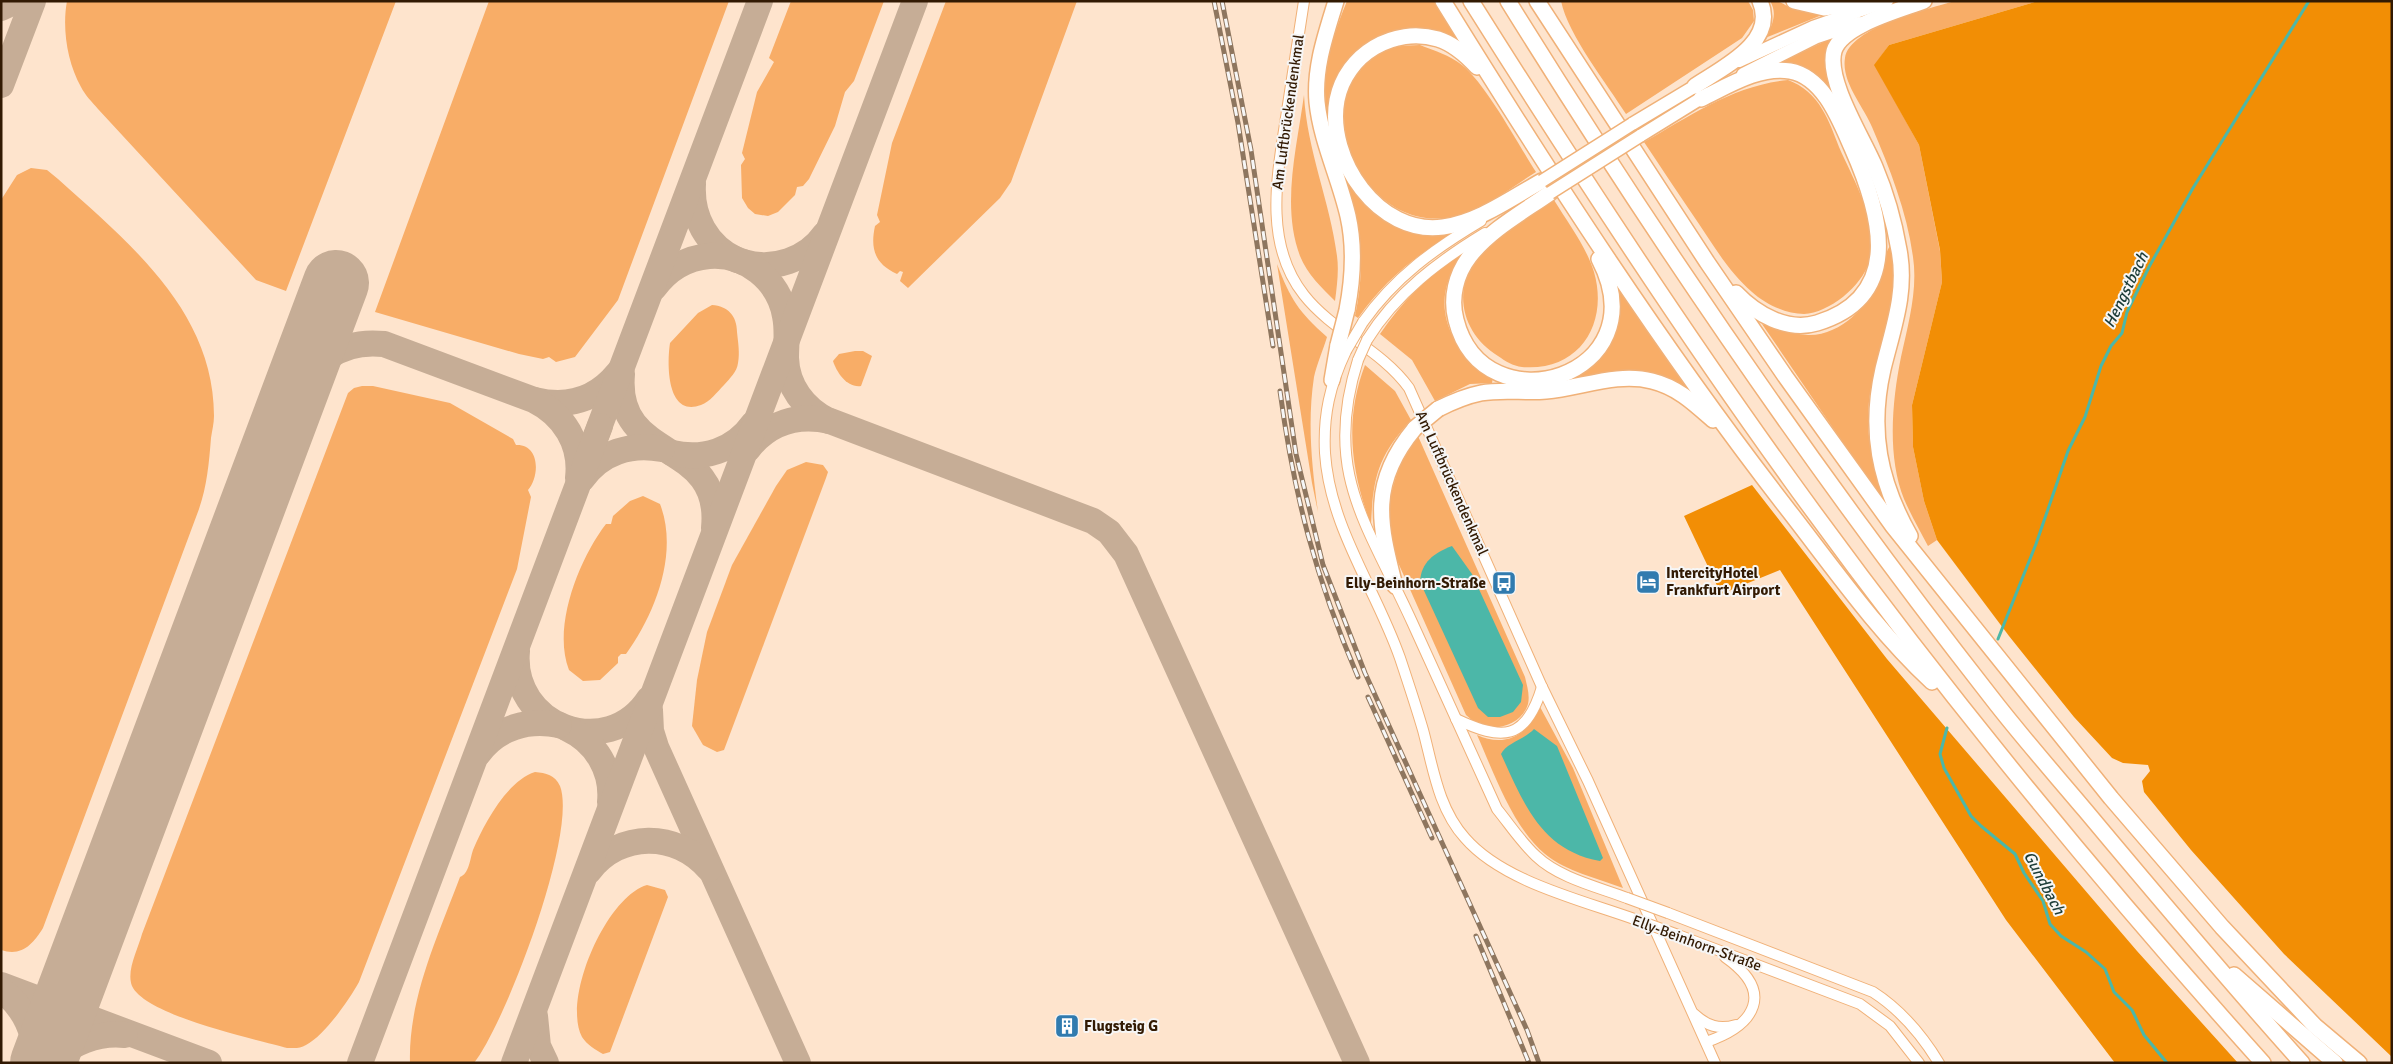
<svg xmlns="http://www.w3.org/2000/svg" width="2393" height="1064" font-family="Signika,sans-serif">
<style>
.green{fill:#f8ad67}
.forest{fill:#f28e05}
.water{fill:#4cb7a8}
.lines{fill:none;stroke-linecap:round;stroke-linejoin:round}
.stream{stroke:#4cb7a8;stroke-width:3}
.taxiway{stroke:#c6ad96;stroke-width:26}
.runway{stroke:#c6ad96;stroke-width:66}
.minor-casing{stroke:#f0b178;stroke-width:12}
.major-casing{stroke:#f0b178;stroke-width:15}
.highway-casing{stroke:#f0b178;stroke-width:18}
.minor{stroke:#fff;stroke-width:10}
.major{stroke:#fff;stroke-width:12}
.highway{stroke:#fff;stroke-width:15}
.rail-casing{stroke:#8e765f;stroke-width:5}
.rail{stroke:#f6f6f6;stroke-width:3;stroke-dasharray:9;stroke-linecap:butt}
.minor-bridge-casing{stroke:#f0b178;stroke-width:12;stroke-linecap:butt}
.major-bridge-casing{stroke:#f0b178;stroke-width:15;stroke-linecap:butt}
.highway-bridge-casing{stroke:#f0b178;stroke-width:18;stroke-linecap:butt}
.minor-bridge{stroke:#fff;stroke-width:10}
.major-bridge{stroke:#fff;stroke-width:12}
.highway-bridge{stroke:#fff;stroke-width:15}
.labels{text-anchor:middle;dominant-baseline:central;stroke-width:4;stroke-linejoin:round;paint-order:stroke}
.street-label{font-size:15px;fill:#321a03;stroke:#f6f6f6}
.poi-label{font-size:15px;font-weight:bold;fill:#321a03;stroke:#f6f6f6;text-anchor:start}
.water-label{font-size:16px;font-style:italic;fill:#1c3c37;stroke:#f6f6f6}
</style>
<rect width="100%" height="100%" fill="#fee4cd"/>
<g class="green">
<path d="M67,1h329l-110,290 -30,-11 -158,-171c-6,-7 -13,-14 -17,-22 -14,-25 -19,-59 -14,-86z"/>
<polygon points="489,1 729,1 618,300 575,357 556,362 549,357 543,359 519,354 375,312"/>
<polygon points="791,1 884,1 854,81 845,92 835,126 809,179 803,186 797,187 795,195 778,212 768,216 755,214 748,208 742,198 741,165 745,159 742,153 757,92 774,62 769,58"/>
<path d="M946,1h131l-66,181 -11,16 -92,90 -8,-7 3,-9 -3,-1 -3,3c-22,-10 -27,-25 -22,-48l5,-4 -3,-7 15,-72z"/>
<path d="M1347,1h87l30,47 -11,-8 -81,1 -41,71 42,97 79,21 1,3c-38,23 -69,48 -95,85l-3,-2c9,-42 8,-79 -4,-120 -10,-34 -25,-67 -26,-103 -1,-31 10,-63 22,-92z"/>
<path d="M1561,1h187l5,9 1,11 -12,17 -116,76c-19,-30 -58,-79 -65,-113z"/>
<path d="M1770,1c13,0 13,4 23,8 12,4 22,4 34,4l-62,25c7,-12 13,-24 5,-37z"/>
<path d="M1955,1h83l-149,44 -14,20 44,80 21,106 2,31 -30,123 1,42 11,54 13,39 -9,6c-8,-15 -17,-31 -24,-47 -17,-42 -12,-98 -3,-142 7,-32 17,-67 12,-100 -6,-45 -23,-88 -41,-130 -8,-20 -31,-45 -27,-69 5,-31 83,-49 110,-57z"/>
<path d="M1836,36c-20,31 -6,46 7,76 -20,-25 -30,-47 -64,-49z"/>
<path d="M1420,45c15,6 29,10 42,20 24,19 56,79 74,107 -24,15 -51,37 -79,44 -94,23 -153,-116 -81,-163 13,-8 29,-7 44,-8z"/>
<path d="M1788,80c14,5 27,16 34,29 7,11 12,25 17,38 15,34 41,77 30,115 -7,24 -40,51 -65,52 -18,0 -39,-10 -52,-22 -22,-19 -37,-44 -53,-68 -19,-28 -37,-55 -55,-82 46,-26 90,-57 144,-62z"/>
<path d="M1304,95c3,56 26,106 33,161 2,14 0,30 -2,45 -13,-13 -28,-27 -35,-45 -19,-50 -3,-109 4,-161z"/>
<path d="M31,168l16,2 11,9c71,64 156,132 156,237 0,7 -2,15 -3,22 -2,25 -4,48 -12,71l-156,419c-10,16 -21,29 -42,22v-750l16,-25z"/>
<path d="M1554,200c14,23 32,46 40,72 15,52 -15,100 -72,95 -9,-1 -17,-6 -24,-11 -33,-20 -46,-60 -24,-94 15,-24 56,-47 80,-62z"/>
<path d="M1891,245c1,8 3,17 3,26 -1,51 -26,99 -26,150 0,32 13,63 23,92l-129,-189c15,4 31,10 46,11 33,1 61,-30 73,-57 5,-10 2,-25 10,-33z"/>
<path d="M1459,256l1,3c-32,43 -11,92 33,118l-1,6 -22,1 -35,17 -23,-41 -32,-26c22,-32 46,-57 79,-78z"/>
<path d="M1277,264c14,36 21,47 50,73 -4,13 -10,27 -13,40 -7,46 -2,90 4,135l-6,-29z"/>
<path d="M1610,271l19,33 61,89 -17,-11h-100l-1,-4c17,-11 39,-27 43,-49 2,-16 -4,-42 -5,-58z"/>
<path d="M712,305c16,1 25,11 25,27 1,10 3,21 1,31 -1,9 -8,15 -14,22 -7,7 -14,17 -23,20 -35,13 -34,-43 -31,-62l28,-30z"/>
<path d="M855,351h8l9,5 -11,30c-14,2 -24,-13 -28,-25l6,-7z"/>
<path d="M1365,365l30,26 16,29c-33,36 -38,57 -40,105 -20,-54 -27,-105 -6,-160z"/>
<path d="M362,386h11l77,17 63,36 3,6c24,-1 24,31 12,45l3,7 -14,72 -158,413c-10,18 -34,53 -53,63 -6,4 -12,3 -19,3 -32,-9 -141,-32 -155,-62 -6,-15 6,-37 10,-52l206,-541 6,-5z"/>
<path d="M1418,436l107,241c2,9 5,18 3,27 -6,20 -31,28 -49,21 -5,-2 -9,-7 -13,-10l-70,-157 -7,-32 1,-29 9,-31z"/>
<polygon points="806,462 823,465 828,472 826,478 724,750 717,752 703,745 692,726 697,680 707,632 732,565 776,486 787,470"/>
<path d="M643,496l17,8c19,49 -5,110 -34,150h-5l-3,3v6l-18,17 -17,1 -14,-11c-17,-43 10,-111 37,-146h5l2,-8 17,-15z"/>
<path d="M1539,705l34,63 50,120c-26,-10 -56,-16 -78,-34 -32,-26 -51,-81 -68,-119 28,13 53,0 62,-30z"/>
<path d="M535,772c11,1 20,3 25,14 18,47 -55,238 -86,277h-64c-2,-64 28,-127 50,-186 9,-3 10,-18 13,-27 11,-26 34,-69 62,-78z"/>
<path d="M647,885l18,5 3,7 -58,155 -7,2c-7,-4 -16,-9 -21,-17 -20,-38 24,-140 65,-152z"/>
</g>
<g class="forest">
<polygon points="2038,1 2392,1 2392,1057 2284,954 2191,850 2144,792 2142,781 2150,771 2148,765 2123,763 2112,758 2074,717 2009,636 1937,540 1924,501 1913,447 1912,405 1942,282 1940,250 1919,145 1874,65 1889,45"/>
<polygon points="1752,485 1887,659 2137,951 2238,1063 2115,1063 2006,920 1780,570 1721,594 1684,516"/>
</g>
<g class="water">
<path d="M1452,546l20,28 51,111 -2,17 -8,10 -13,5h-12l-10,-9 -58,-126c1,-20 14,-29 32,-36z"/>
<path d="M1534,729l23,17 46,112 -3,3c-59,-11 -76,-57 -99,-107 5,-11 24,-15 33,-25z"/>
</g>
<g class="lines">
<g class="stream">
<polyline points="1998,639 2036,544 2068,451 2085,417 2101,366 2111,346 2122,333 2127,312 2149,267 2193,188 2309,1"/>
<polyline points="1947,728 1940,754 1944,768 1971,816 1981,826 2015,854 2024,873 2043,901 2050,924 2061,936 2086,952 2105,969 2114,992 2132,1010 2144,1035 2167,1063"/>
</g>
<g class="taxiway">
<polyline points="1,8 16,1"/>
<polyline points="1,85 33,1"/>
<path d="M693,184c-2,33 14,62 44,76"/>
<path d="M743,262c30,9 64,-2 82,-28"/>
<path d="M654,288c13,-18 32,-30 55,-32 36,-3 70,24 76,60 3,14 1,28 1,42 1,28 18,51 43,63"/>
<path d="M622,374c-8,91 101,63 92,154"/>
<path d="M535,400c32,8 61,0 83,-27"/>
<path d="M292,402c23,-38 44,-63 92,-58l150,56c30,15 48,44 44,78"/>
<polyline points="594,441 760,1"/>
<path d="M748,449c21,-27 50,-35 82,-28l263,100 16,11 17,22 231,509"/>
<path d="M672,453c31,7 62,-2 81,-29"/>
<path d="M582,479c19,-27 49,-36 80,-30"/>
<path d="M517,651c-7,75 90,112 132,48"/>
<polyline points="650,710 651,731 656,747 798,1063"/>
<path d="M568,729c28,13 45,42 42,73"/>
<path d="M478,754c20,-27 50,-35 81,-29"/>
<path d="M589,871c30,-40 88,-40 120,-2"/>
<polyline points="1,985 209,1063"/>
<path d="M1,990c23,16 36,45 35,73"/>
<polyline points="535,1016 538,1046 546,1063"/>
<path d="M51,1063c19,-20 47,-31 74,-28"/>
<polyline points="360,1063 600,426"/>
<polyline points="514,1063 915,1"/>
</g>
<polyline class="runway" points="43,1063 336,283"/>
<defs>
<g id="minor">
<path d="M1304,1c-6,37 -11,73 -17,110 -9,60 -25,131 17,184 29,37 77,54 105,93l133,299 46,94 127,282"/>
<path d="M1363,322c32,-45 71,-73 118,-101"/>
<path d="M1367,340c29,-47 72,-79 118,-107"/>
<path d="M1346,351c-16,34 -23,64 -21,102 5,75 51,136 75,205 8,24 16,48 23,72 10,37 15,78 42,108 38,44 117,62 172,82"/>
<path d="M1358,360c-36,112 10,165 54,262 28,62 56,124 85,187 13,16 24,33 39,47 23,22 62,31 91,42"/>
<path d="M1456,719c46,22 70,22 86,-32"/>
<path d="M1668,913l205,79c28,18 49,43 66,71"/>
<polyline points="1678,935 1860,1004 1890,1026 1919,1063"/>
<path d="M1694,1014c13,12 25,16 42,11"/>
<path d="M1706,1042c50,-17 69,-50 19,-85"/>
</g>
<g id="major">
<polyline points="1739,61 1813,27 1887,1"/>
<polyline points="1743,74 1817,37 1859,23"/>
<polyline points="1632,124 1702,82"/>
<polyline points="1640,136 1708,94"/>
</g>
<g id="highway">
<path d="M1336,1c-10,33 -22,66 -19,101 4,39 22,75 31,114 7,31 5,63 -1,94"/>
<path d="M1443,1c108,175 220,348 346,510 45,58 89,121 143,171"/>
<path d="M1471,1c102,162 206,322 318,477 147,204 306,398 474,585"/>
<path d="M1508,1c149,240 309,474 483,696 30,39 62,75 94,113 71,85 143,170 217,253"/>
<polyline points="1537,1 1707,262 1785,376 1892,525 2111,798 2222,927 2315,1026 2359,1063"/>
<polyline points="1794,1 1824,8 1867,1"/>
<path d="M1477,67c-11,-12 -23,-23 -39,-28 -44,-13 -92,15 -101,61 -11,59 42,136 106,127 36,-5 68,-29 99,-46"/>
<path d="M1695,86c27,-18 83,-44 65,-85"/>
<path d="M1701,99c27,-13 58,-33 89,-28 34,6 50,50 62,77 28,63 54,148 -35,175 -30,9 -61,-9 -81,-30"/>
<path d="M1550,193c-27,19 -60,37 -80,63 -14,18 -20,42 -14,64 28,110 205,57 143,-61"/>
<polyline points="1332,380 1338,345"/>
<path d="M1438,409c14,-7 28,-13 43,-16 21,-4 44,0 65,-2 35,-3 71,-19 106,-10 25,6 42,22 61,39"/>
<path d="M1910,536c-31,-55 -41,-106 -27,-167 10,-41 24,-77 16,-119 -5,-29 -13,-57 -24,-83 -12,-29 -49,-86 -41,-116 8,-26 67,-41 90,-50"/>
<path d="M1395,586c-16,-63 -26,-103 20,-158"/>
<polyline points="2234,975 2335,1063"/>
</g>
</defs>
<use href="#minor" class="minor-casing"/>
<use href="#major" class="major-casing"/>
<use href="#highway" class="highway-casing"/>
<use href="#minor" class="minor"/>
<use href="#major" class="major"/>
<use href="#highway" class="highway"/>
<defs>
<g id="rail">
<polyline points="1214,1 1238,123 1273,346"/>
<polyline points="1222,1 1251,150 1296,454 1323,565 1365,673 1527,1030 1539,1063"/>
<path d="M1280,391c14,105 36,188 78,286"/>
<polyline points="1368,697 1432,838"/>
<polyline points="1476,936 1529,1063"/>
</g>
</defs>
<use href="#rail" class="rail-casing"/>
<use href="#rail" class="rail"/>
<defs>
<g id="minor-bridge">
<polyline points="1346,351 1363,322"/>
<polyline points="1358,360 1367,340"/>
<polyline points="1627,898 1668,913"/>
<polyline points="1637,920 1678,935"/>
</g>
<g id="major-bridge">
<polyline points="1542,181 1632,124"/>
<polyline points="1550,193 1640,136"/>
</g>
<g id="highway-bridge">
<polyline points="1338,345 1347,310"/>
<polyline points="1415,428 1438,409"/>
</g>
</defs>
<use href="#minor-bridge" class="minor-bridge-casing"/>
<use href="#major-bridge" class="major-bridge-casing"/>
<use href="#highway-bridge" class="highway-bridge-casing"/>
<use href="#minor-bridge" class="minor-bridge"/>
<use href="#major-bridge" class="major-bridge"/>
<use href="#highway-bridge" class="highway-bridge"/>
</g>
<defs>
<symbol id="hotel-square" viewBox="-11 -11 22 22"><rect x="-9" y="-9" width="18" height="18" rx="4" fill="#317baf" stroke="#f6f6f6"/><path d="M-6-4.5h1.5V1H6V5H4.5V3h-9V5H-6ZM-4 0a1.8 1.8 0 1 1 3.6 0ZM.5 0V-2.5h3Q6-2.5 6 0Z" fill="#fff"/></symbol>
<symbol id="bus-square" viewBox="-11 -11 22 22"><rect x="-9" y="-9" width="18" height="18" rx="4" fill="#317baf" stroke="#f6f6f6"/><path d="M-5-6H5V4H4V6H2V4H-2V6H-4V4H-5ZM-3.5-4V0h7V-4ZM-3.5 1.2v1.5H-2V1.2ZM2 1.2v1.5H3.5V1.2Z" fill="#fff"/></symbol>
<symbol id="building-square" viewBox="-11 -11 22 22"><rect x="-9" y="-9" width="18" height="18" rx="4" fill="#317baf" stroke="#f6f6f6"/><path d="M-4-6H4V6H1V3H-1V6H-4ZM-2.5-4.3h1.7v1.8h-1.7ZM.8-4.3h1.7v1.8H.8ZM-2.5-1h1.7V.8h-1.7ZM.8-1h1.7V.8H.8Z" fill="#fff"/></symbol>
</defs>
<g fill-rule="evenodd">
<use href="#hotel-square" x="1634" y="568" width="28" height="28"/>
<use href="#bus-square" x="1490" y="569" width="28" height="28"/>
<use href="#building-square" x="1053" y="1012" width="28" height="28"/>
</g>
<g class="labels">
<g class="street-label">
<text transform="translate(1288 112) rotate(-82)">Am Luftbrückendenkmal</text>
<text transform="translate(1452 483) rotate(66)">Am Luftbrückendenkmal</text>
<text transform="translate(1697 943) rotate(20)">Elly-Beinhorn-Straße</text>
</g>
<g class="poi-label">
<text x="1666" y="573">IntercityHotel<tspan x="1666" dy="17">Frankfurt Airport</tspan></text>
<text x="1486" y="583" text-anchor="end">Elly-Beinhorn-Straße</text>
<text x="1084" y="1026">Flugsteig G</text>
</g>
<g class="water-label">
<text transform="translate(2126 290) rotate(-64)">Hengstbach</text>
<text transform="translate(2044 883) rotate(62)">Gundbach</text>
</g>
</g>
<rect width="2393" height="1064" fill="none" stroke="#321a03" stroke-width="5"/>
</svg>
